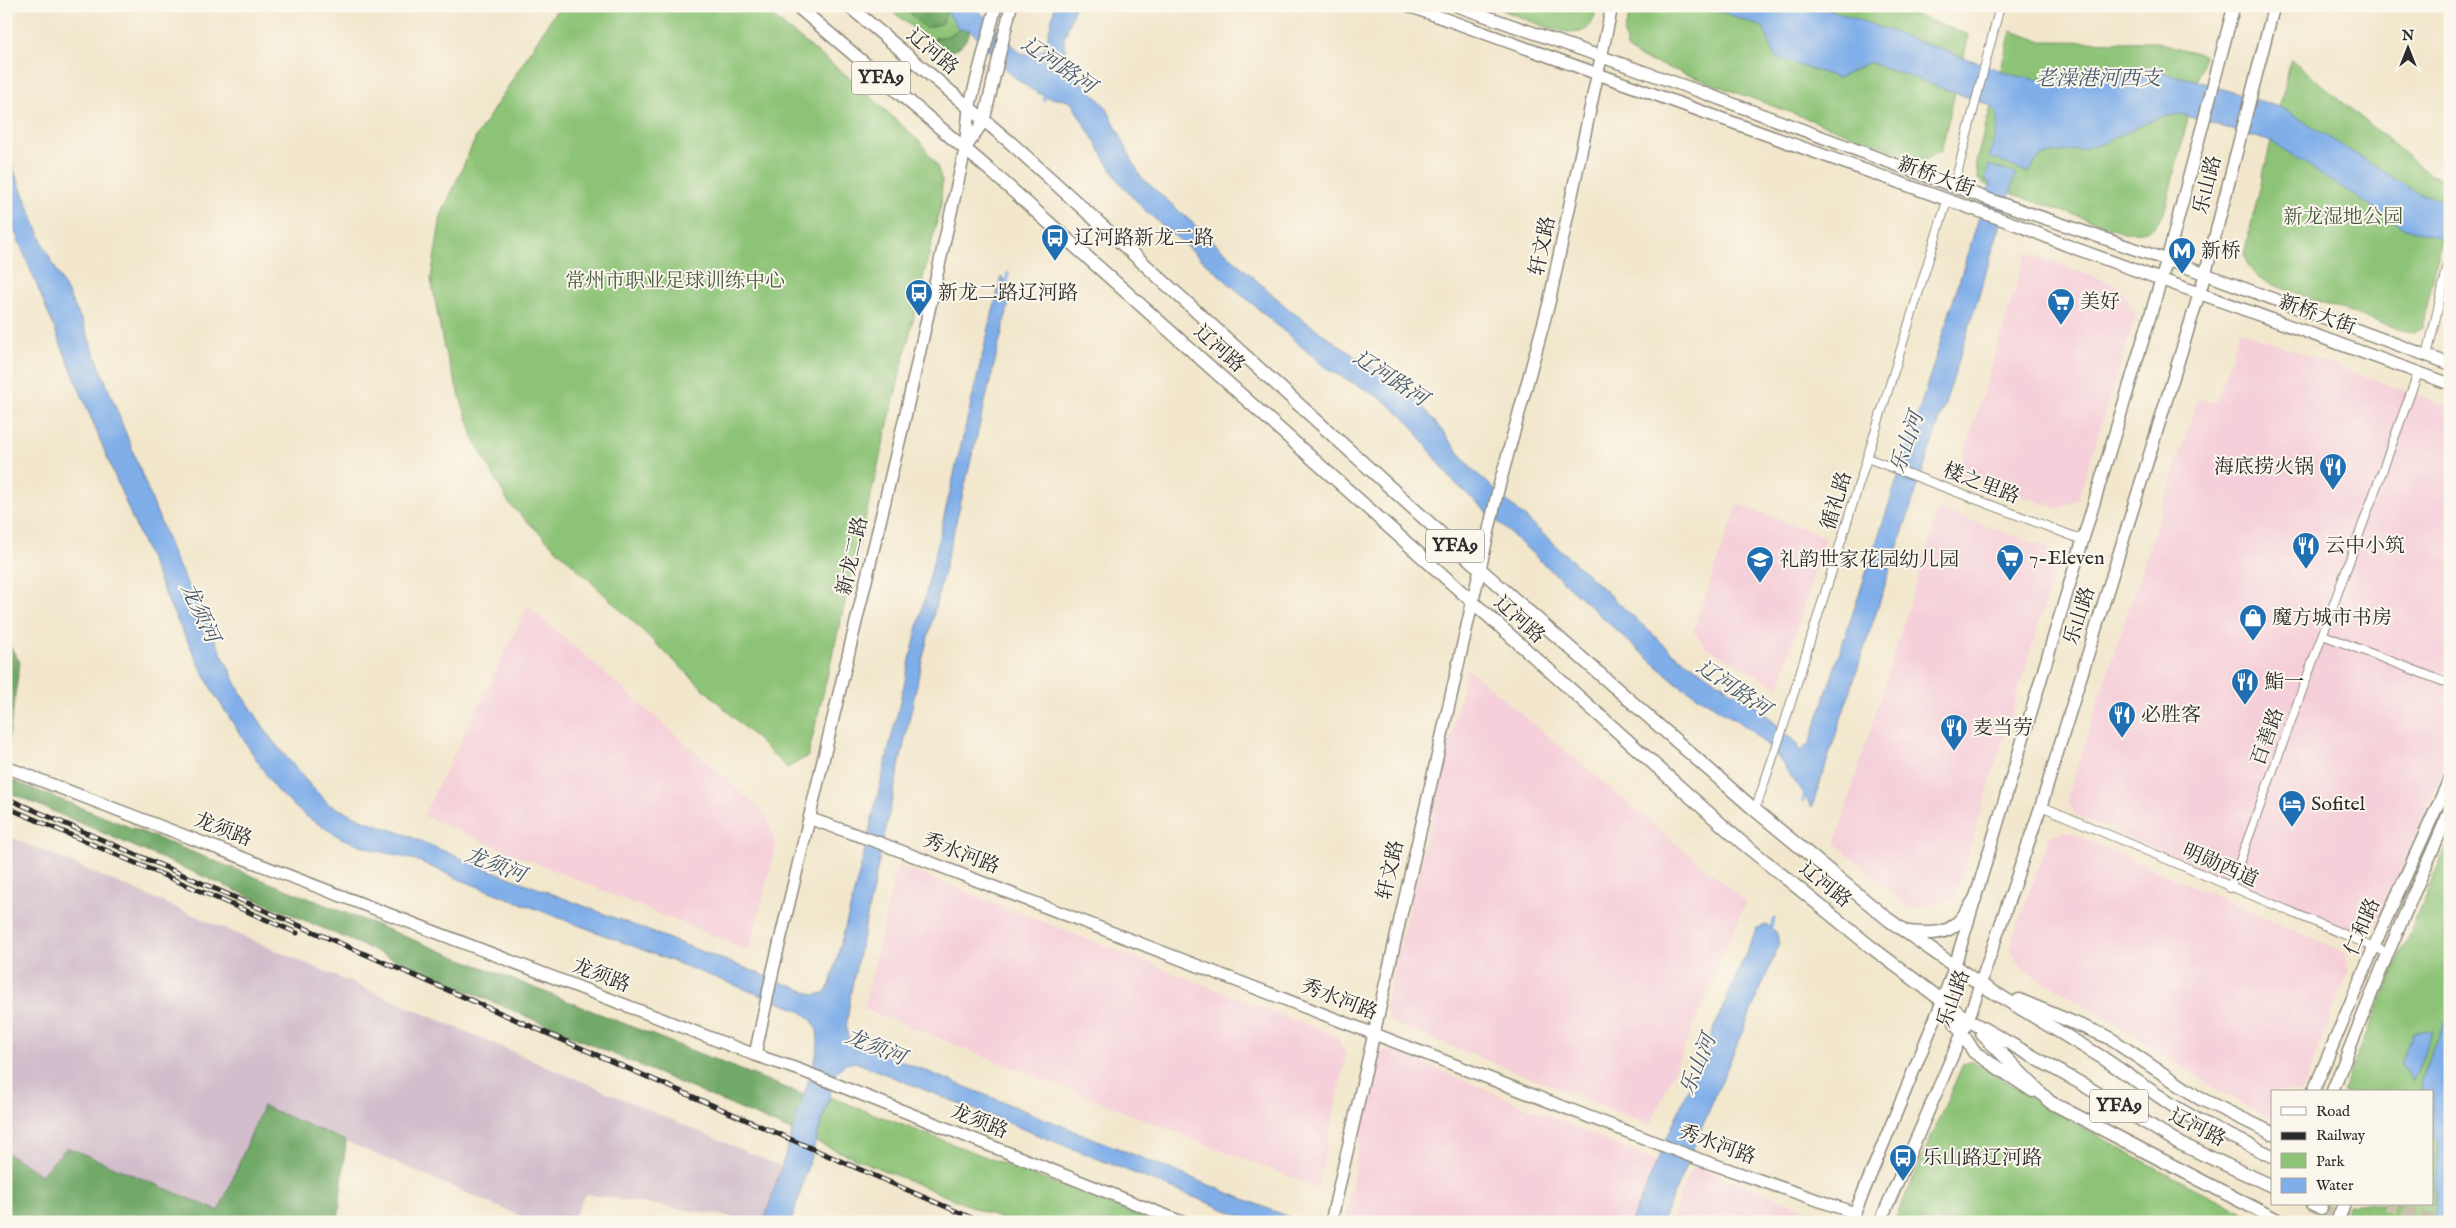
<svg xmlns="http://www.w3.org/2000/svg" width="2456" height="1228" font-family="'IM FELL English','Noto Serif SC',serif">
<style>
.built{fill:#f5cfd9}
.industrial{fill:#d1bdcb}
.green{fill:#8cc376;stroke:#5c7750}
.forest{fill:#71a967;stroke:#4e6a49}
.water{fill:#7faee9;stroke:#556c8a}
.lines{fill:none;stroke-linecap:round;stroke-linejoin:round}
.stream{stroke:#7faee9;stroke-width:3}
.primary-tunnel{stroke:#cac1ac;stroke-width:12;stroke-dasharray:12 6;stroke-linecap:butt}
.street-casing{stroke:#8e897c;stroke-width:10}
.secondary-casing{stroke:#8e897c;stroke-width:14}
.primary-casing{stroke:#8e897c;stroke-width:15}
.street{stroke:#fff;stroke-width:8}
.secondary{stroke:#fff;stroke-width:11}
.primary{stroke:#fff;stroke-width:12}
.rail-casing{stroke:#2b2b2b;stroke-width:5}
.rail{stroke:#fbf7ec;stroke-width:3;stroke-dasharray:9;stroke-linecap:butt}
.labels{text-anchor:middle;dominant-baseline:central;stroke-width:4;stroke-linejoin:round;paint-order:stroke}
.shield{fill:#fbf7ec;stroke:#696865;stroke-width:1}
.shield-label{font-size:19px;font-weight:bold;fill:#2b2b2b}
.street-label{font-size:20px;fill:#2b2b2b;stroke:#fbf7ec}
.park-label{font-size:20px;fill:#485942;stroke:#fbf7ec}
.poi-label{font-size:20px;fill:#2b2b2b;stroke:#fbf7ec;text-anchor:start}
.water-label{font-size:21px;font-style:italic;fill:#48596e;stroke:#fbf7ec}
</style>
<rect width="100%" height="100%" fill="#fbf7ec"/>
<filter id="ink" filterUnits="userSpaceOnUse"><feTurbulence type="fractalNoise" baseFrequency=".02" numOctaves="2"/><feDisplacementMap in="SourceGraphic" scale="10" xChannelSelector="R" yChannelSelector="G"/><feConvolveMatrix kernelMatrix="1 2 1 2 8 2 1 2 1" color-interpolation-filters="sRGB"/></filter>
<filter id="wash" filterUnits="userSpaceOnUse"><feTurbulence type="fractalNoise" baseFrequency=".0096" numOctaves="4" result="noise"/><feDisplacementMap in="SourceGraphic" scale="20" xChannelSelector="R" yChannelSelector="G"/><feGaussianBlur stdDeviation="1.12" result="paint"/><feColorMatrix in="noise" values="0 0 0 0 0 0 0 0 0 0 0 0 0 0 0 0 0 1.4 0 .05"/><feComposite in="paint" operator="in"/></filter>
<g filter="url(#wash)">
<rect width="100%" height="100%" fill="#f2e7cc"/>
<g class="built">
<polygon points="2026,253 2118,285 2136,314 2078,499 2059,509 1958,473"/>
<polygon points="2240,331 2450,407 2450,753 2382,918 2372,928 2365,931 2353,933 2076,815 2068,802 2068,794 2198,398 2216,403"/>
<polygon points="1738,504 1825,537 1779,688 1706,647 1693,631"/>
<polygon points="1939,509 2048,548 2057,565 1954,900 1911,909 1835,843"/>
<polygon points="528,606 765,813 776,845 749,951 423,816"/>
<polygon points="1467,668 1746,902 1651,1125 1390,1022 1385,1006"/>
<polygon points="2066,831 2344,952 2349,969 2302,1092 2272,1092 2272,1117 2265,1117 2224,1093 2071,996 2025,971 2010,952 2014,933 2050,836"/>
<polygon points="897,865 1338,1037 1346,1056 1318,1188 864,1009"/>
<polygon points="1385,1049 1397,1052 1657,1162 1631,1222 1346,1222 1356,1157 1377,1055"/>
<polygon points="1693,1165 1817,1214 1821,1222 1669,1222"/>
</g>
<polygon class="industrial" points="6,835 782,1167 764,1222 585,1194 572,1222 534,1222 263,1106 219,1211 67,1147 41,1175 6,1152"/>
<g class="green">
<polygon points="559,6 759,6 851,79 921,143 937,166 942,181 941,204 808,756 787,768 510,505 475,442 444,348 431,279 441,216 476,137"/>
<polygon points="890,6 904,6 925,28 942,23 947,11 959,29 948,36 935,38 935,45 889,9"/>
<path d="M1493,6h104c-2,9 -4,19 -12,24 -17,11 -73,-17 -92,-24z"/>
<polygon points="1632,6 1890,6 1969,35 1941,151 1923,161 1639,57 1627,48 1624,33"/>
<path d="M2011,31l31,10 115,1 47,13 -40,158c-11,20 -18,20 -40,19l-140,-48 -6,-5 -2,-17z"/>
<path d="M2291,59l139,116 20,5v23l-28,125 -9,6 -143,-50c-15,-8 -22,-14 -26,-30z"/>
<polygon points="2450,838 2450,1222 2342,1222 2348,1204 2432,1204 2432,1092 2342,1092"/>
<path d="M1973,1061c93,60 190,112 289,161h-368l69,-158z"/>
<polygon points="830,1097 1155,1222 1008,1222 816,1142"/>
</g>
<g class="forest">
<polygon points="904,6 944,6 947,11 942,23 925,28"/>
<path d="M959,29l11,1c-2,11 -10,18 -20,22l-15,-7v-7l13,-2z"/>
<polygon points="6,640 20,662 7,749 6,749"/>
<polygon points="6,778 804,1095 793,1132 6,791"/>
<polygon points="263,1106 346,1141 338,1222 6,1222 6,1152 41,1175 67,1147 219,1211"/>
</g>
<g class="water">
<path d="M944,6h30l47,47 13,2 11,-7 10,-42h20l-11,33 2,18 9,17 31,33 34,69 151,135 66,47 38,23 25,22 51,65 202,185 86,55 40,38 1,6 10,-10 96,-289 84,-271 -5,-2 4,-15 27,9 -62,202 -142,431 -35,-51 -30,-29 -69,-43 -50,-43 -177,-162 -43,-58 -27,-23 -55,-30 -180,-157 -27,-29 -48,-80c-10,-4 -18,-2 -26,-6 -30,-11 -53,-43 -75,-66l-11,-1z"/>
<path d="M1705,6h115l193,69 25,5 125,-7 32,7 87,28 134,84 34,11v39l-47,-15 -131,-85 -92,-28 -23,4 -55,26 -20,5 -37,5 -10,8 -6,11 -40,-16c5,-18 15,-35 3,-51l-123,-44 -30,16 -63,-20 -13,-31z"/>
<path d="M6,151l38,95 38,75 93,238 65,132 32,49 38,45 20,20 36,16 38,13 63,27 348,134 9,-2 6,-8 30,-115 141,-593 12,10 -94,387 -68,317 -5,38 3,11 452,182h-45l-401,-160 -9,2 -9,7 -46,151h-27l52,-166c5,-24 1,-38 -22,-48l-333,-128 -45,-20 -42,-10 -33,-12 -37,-23 -28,-25 -63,-98 -41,-82 -40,-92 -126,-308z"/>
<polygon points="1767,925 1777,933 1779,945 1662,1222 1631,1222 1757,928"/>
<polygon points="2450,1020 2450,1222 2430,1222 2434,1212 2436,1193 2438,1142 2432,1126 2432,1092 2421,1092 2422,1076 2445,1022"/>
<polygon points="2433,1031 2413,1081 2400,1062 2413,1033"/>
</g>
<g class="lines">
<g class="stream">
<polyline points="1044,100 1045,92"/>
<polyline points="1006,285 1008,273"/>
<polyline points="1803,801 1805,794"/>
<polyline points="1769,932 1774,919"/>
</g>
</g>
</g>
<g filter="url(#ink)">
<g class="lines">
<g class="primary-tunnel">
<polyline points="2387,1204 2434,1222"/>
<polyline points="2321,1208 2355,1222"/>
</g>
<defs>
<g id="street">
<polyline points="1954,186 2000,6"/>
<polyline points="2427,356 2450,256"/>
<polyline points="1867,458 2083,540"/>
<polyline points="2323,635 2450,684"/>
<polyline points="2041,806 2388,953"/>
<polyline points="1755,810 1783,728 1947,201"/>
<polyline points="2230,888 2418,373"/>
</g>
<g id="secondary">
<polyline points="1409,6 2020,226 2066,245 2450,384"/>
<polyline points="1457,6 1693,89 1988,199 2167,260 2450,364"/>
<polyline points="967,146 984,120 1011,6"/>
<polyline points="6,767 755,1055 800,1070 1182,1222"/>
<polyline points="811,819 880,843 1698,1159 1855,1213"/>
<polyline points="755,1055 773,970 905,417 965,150 969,108 996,6"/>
<polyline points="2313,1092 2379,935 2450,778"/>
<polyline points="2332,1092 2388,953 2450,810"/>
<polyline points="1331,1222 1498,490 1549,303 1612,6"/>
<polyline points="1851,1222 1942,1002 1955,965 2167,260 2234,6"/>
<polyline points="1880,1222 1968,1020 2041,806 2205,275 2274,6"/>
</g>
<g id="primary">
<polyline points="797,6 992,172 1740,841 1871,947 1968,1020 2082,1084 2181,1144 2272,1186"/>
<polyline points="849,6 1011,143 1480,569 1755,810 1889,920 1980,984 2103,1058 2172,1105 2201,1122 2272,1156"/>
<path d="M1908,932c39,3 46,1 67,-33"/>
<polyline points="2019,1000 2108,1037 2199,1098 2272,1133"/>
<polyline points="1946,1008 1974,1052 2033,1091"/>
<polyline points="1982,1034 2050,1102 2281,1222"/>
<polyline points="2313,1204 2321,1208"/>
<polyline points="2337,1222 2344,1204"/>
</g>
</defs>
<use href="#street" class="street-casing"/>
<use href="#secondary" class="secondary-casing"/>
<use href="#primary" class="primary-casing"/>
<use href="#street" class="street"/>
<use href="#secondary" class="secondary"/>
<use href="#primary" class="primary"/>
<defs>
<g id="rail">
<polyline points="6,798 981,1222"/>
<polyline points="6,807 297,933"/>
</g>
</defs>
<use href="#rail" class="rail-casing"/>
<use href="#rail" class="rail"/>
</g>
</g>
<defs>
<symbol id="bus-pin" viewBox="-11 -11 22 30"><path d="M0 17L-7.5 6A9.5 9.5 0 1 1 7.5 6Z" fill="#1f6fb2" stroke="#fbf7ec"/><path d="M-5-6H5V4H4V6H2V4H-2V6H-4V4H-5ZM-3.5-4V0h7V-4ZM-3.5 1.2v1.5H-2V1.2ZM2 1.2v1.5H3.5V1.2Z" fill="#fff"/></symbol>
<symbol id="metro-pin" viewBox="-11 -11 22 30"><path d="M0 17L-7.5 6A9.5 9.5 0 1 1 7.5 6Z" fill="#1f6fb2" stroke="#fbf7ec"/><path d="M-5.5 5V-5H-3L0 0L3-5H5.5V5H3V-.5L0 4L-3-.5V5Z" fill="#fff"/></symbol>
<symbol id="supermarket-pin" viewBox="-11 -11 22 30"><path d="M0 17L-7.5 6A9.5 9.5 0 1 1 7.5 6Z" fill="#1f6fb2" stroke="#fbf7ec"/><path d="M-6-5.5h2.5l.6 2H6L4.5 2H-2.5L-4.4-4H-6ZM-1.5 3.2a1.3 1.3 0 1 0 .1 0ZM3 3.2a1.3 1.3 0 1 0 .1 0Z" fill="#fff"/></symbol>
<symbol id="restaurant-pin" viewBox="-11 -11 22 30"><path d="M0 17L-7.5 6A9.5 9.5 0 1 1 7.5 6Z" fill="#1f6fb2" stroke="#fbf7ec"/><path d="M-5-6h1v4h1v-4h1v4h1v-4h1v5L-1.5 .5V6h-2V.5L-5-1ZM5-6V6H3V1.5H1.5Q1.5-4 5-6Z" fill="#fff"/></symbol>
<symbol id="school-pin" viewBox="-11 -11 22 30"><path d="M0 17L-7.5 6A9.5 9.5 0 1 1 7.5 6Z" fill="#1f6fb2" stroke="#fbf7ec"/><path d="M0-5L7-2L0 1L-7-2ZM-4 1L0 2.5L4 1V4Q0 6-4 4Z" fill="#fff"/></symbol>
<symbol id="shop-pin" viewBox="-11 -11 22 30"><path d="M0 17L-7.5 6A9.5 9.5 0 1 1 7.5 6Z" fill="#1f6fb2" stroke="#fbf7ec"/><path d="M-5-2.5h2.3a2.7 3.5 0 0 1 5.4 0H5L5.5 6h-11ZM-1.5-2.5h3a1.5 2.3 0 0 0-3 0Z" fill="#fff"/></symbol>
<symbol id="hotel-pin" viewBox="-11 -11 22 30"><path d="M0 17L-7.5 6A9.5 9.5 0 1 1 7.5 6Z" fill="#1f6fb2" stroke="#fbf7ec"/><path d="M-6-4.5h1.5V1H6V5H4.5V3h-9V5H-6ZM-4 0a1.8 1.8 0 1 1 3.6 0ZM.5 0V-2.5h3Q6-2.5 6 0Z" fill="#fff"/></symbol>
</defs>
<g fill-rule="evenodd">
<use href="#bus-pin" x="1039" y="222" width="32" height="43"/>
<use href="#metro-pin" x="2166" y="235" width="32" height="43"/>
<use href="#bus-pin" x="903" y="277" width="32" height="43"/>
<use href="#supermarket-pin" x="2045" y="286" width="32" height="43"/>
<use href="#restaurant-pin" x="2317" y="451" width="32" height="43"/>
<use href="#restaurant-pin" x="2290" y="530" width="32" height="43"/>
<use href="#supermarket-pin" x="1994" y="542" width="32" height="43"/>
<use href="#school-pin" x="1744" y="544" width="32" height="43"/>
<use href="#shop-pin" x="2237" y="602" width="32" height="43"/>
<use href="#restaurant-pin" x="2229" y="666" width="32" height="43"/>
<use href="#restaurant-pin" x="2106" y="699" width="32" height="43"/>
<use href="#restaurant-pin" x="1938" y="712" width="32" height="43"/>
<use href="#hotel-pin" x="2276" y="788" width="32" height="43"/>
<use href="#bus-pin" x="1887" y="1142" width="32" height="43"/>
</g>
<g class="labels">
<g class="shield">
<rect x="852" y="61.5" width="58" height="33" rx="4"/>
<rect x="1426" y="529.5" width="58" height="33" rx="4"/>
<rect x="2090" y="1089.5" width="58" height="33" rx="4"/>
</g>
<g class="shield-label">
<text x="881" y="78">YFA9</text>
<text x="1455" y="546">YFA9</text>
<text x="2119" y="1106">YFA9</text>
</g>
<g class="street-label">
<text transform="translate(932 52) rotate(40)">辽河路</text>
<text transform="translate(1936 177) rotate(20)">新桥大街</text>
<text transform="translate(2208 185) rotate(-76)">乐山路</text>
<text transform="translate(1543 246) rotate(-78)">轩文路</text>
<text transform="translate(2317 315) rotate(20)">新桥大街</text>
<text transform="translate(1219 349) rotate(42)">辽河路</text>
<text transform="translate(1981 484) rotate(21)">楼之里路</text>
<text transform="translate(1837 501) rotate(-73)">循礼路</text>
<text transform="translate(853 556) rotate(-77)">新龙二路</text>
<text transform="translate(2080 616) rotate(-72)">乐山路</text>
<text transform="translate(1519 620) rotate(42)">辽河路</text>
<text transform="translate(2268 737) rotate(-70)">百善路</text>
<text transform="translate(223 830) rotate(21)">龙须路</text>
<text transform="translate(961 854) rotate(21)">秀水河路</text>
<text transform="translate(2220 866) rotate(23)">明勋西道</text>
<text transform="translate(1391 870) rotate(-77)">轩文路</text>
<text transform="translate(1825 885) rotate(39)">辽河路</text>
<text transform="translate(2363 927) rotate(-67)">仁和路</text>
<text transform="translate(601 976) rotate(21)">龙须路</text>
<text transform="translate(1954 999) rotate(-70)">乐山路</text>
<text transform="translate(1339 1000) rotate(21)">秀水河路</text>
<text transform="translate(979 1122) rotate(22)">龙须路</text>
<text transform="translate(2197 1128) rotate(27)">辽河路</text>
<text transform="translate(1717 1145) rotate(20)">秀水河路</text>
</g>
<g class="park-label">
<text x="2343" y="217">新龙湿地公园</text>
<text x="675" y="281">常州市职业足球训练中心</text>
</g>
<g class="poi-label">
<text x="1074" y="238">辽河路新龙二路</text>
<text x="2201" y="251">新桥</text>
<text x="938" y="293">新龙二路辽河路</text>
<text x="2080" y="302">美好</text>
<text x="2314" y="467" text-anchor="end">海底捞火锅</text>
<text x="2325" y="546">云中小筑</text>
<text x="2029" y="558">7-Eleven</text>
<text x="1779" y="560">礼韵世家花园幼儿园</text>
<text x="2272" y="618">魔方城市书房</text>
<text x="2264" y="682">鮨一</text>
<text x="2141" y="715">必胜客</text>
<text x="1973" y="728">麦当劳</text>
<text x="2311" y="804">Sofitel</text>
<text x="1922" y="1158">乐山路辽河路</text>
</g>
<g class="water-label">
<text transform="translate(1058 66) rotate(34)">辽河路河</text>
<text x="2098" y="79">老澡港河西支</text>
<text transform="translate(1390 379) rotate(33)">辽河路河</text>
<text transform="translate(1908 443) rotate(-71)">乐山河</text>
<text transform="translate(199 613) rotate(65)">龙须河</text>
<text transform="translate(1733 689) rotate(34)">辽河路河</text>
<text transform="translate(495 866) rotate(21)">龙须河</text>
<text transform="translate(875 1048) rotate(22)">龙须河</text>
<text transform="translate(1699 1065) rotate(-68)">乐山河</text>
</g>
</g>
<rect width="2456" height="1228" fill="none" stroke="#fbf7ec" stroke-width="25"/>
<rect x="2271" y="1090" width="162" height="115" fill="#fbf7ec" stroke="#a8a59f"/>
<rect x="2281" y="1107" width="25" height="8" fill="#ffffff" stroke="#a8a59f"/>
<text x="2316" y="1116" font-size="15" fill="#2b2b2b">Road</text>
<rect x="2281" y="1132" width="25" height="8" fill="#2b2b2b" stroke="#a8a59f"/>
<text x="2316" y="1140" font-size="15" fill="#2b2b2b">Railway</text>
<rect x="2281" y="1153" width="25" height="15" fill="#8cc376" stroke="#a8a59f"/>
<text x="2316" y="1166" font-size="15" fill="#2b2b2b">Park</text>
<rect x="2281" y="1178" width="25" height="15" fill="#7faee9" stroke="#a8a59f"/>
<text x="2316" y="1190" font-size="15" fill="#2b2b2b">Water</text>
<g transform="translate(2408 48)" stroke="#fbf7ec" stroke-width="4" paint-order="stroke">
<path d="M0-4L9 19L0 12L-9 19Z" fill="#2b2b2b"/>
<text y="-8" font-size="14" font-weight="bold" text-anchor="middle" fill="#2b2b2b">N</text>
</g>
</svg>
